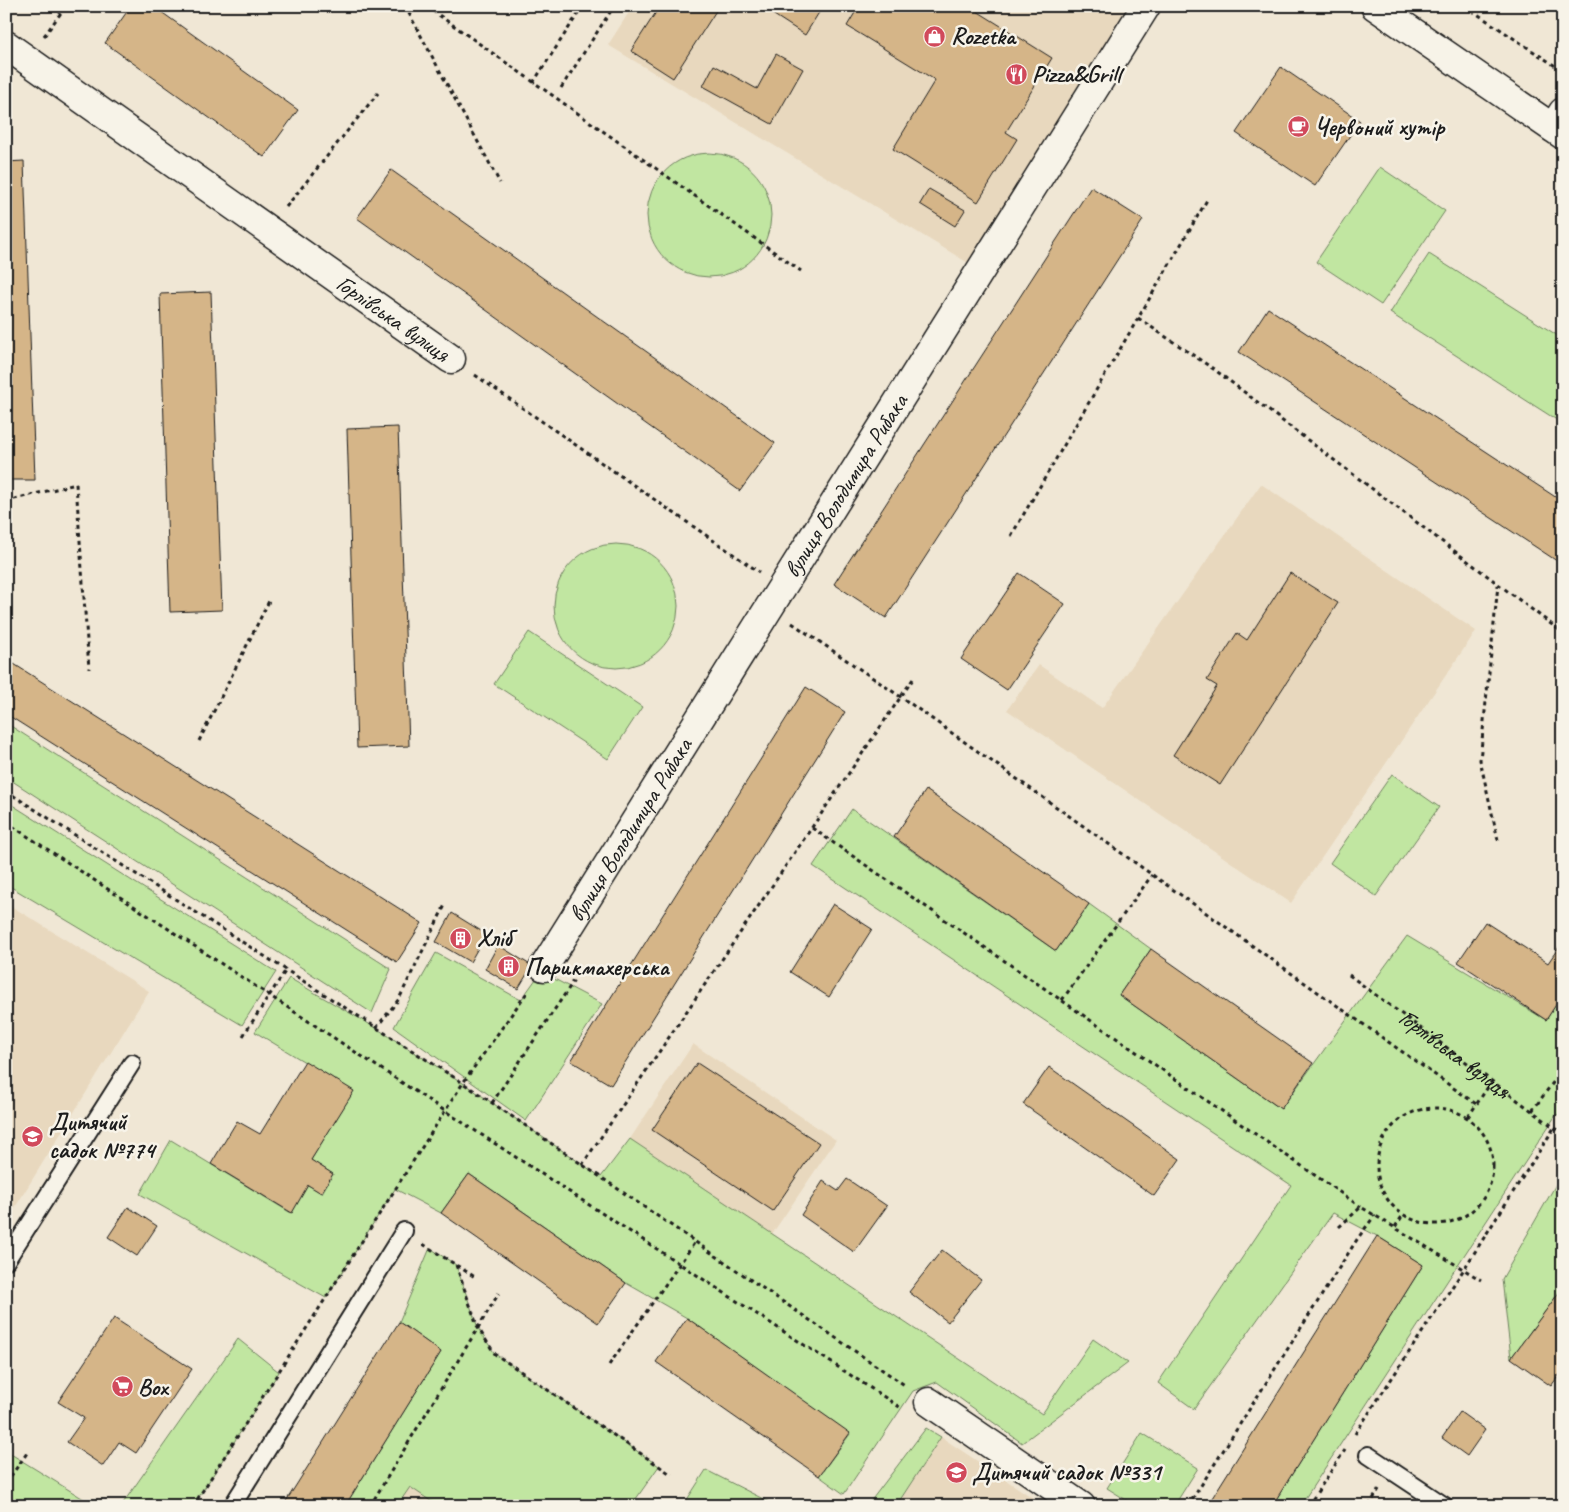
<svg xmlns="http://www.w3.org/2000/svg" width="1569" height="1512" font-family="Caveat,sans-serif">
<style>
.built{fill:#e8d8be}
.green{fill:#c1e6a1;stroke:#6e815e}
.building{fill:#d5b588;stroke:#1c1c1c}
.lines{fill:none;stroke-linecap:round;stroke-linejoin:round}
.service-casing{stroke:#1c1c1c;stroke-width:20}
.minor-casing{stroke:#1c1c1c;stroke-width:31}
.primary-casing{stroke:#1c1c1c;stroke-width:31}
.path{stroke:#1c1c1c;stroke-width:3;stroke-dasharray:4 4;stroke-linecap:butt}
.service{stroke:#f7f3e8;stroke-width:16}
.minor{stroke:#f7f3e8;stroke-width:28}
.primary{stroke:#f7f3e8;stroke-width:28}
.labels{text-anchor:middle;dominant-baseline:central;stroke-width:5;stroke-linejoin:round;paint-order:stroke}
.poi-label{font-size:24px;font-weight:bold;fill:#1c1c1c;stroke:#f7f3e8;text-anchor:start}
.street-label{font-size:24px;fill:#1c1c1c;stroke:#f7f3e8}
</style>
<rect width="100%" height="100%" fill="#f0e7d5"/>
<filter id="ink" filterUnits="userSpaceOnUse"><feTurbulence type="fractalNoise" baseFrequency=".02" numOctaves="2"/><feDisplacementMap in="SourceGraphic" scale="10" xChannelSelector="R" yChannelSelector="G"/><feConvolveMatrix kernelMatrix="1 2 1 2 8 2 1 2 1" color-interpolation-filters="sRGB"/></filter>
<g filter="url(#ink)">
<g class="built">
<polygon points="633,6 1132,6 970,264 608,45"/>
<polygon points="1261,484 1476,631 1291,903 1007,710 1039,665 1102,708"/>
<polygon points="6,903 149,991 6,1222"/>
<polygon points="693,1044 836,1140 772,1234 630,1139"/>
<polygon points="941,1437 1045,1506 896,1506"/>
<polygon points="410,1487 438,1506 397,1506"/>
</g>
<g class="green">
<circle cx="709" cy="215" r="62"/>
<polygon points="1380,167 1445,211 1381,305 1316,262"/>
<polygon points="1429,254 1563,339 1563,424 1390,313"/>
<circle cx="616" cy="606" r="62"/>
<polygon points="529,632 642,707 608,759 494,684"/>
<polygon points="6,723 391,969 372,1013 6,777"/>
<polygon points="1392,774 1439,807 1376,896 1330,863"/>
<polygon points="6,801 276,972 242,1025 6,884"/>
<polygon points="852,809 1056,951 1089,904 1151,949 1119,995 1281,1109 1407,936 1546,1020 1563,994 1563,1113 1556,1115 1300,1506 1272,1506 1423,1265 1377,1236 1333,1213 1194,1409 1158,1383 1291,1185 813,866"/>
<polygon points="436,953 521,1000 541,972 602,1004 526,1121 394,1027"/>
<polygon points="289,978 376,1028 463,1083 601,1177 630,1139 1042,1414 1093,1339 1128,1363 1022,1443 937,1382 913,1391 844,1494 819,1476 850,1434 687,1318 626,1283 469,1174 441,1213 395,1189 326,1298 140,1194 171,1140 291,1213 308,1185 322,1193 333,1174 311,1160 353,1091 255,1032"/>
<polygon points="1563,1172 1563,1287 1511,1358 1502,1279"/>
<polygon points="430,1248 456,1265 478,1328 495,1354 659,1466 631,1506 438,1506 410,1487 397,1506 345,1506 441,1352 399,1322"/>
<polygon points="238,1339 279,1372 193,1506 121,1506"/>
<polygon points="926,1428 941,1437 896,1506 867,1506"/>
<polygon points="1142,1433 1198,1468 1174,1506 1136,1506 1107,1488"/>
<polygon points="6,1451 95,1506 6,1506"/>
<polygon points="706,1470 771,1503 776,1506 683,1506"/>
</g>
<g class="building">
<polygon points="131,6 153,6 298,110 264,157 105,43"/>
<polygon points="660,6 719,6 673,78 631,51"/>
<polygon points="760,6 823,6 805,35"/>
<polygon points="859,6 969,6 1052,58 1006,132 1017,139 978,202 893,149 935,80 847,26"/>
<polygon points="776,54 803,69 772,124 703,86 714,65 757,89"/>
<polygon points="1281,67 1360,121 1315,186 1236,133"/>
<polygon points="24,161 35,480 6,480 6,162"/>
<polygon points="391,170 775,443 740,491 357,218"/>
<polygon points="1091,187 1143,220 886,618 834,584"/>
<polygon points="929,189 965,210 955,226 920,204"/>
<polygon points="211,292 222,610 170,612 160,294"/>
<polygon points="1268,308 1563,502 1563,565 1239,352"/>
<polygon points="398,427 409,746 357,748 347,429"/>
<polygon points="1019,573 1065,604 1007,690 961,659"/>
<polygon points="1290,573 1338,603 1220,785 1173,755 1217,686 1207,680 1237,633 1247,640"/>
<polygon points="6,659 422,923 397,962 6,714"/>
<polygon points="806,687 845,712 611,1085 571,1061"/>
<polygon points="926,790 1089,904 1056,951 894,837"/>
<polygon points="833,904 872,929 829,997 790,972"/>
<polygon points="452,913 486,934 470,962 436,942"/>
<polygon points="1485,922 1548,963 1563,941 1563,994 1546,1020 1458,962"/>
<polygon points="498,945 532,966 518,989 485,969"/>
<polygon points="1151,949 1313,1063 1281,1109 1119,995"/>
<polygon points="305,1061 354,1091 311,1160 333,1174 321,1193 308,1185 292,1213 211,1164 237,1121 260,1134"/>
<polygon points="697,1063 819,1143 773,1211 652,1130"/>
<polygon points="1049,1067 1180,1159 1154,1196 1023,1104"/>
<polygon points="469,1174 626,1283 598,1323 441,1213"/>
<polygon points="847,1179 887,1206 854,1252 801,1215 823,1181 838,1191"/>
<polygon points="128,1207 157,1226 137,1256 108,1237"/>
<polygon points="1377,1236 1423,1265 1272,1506 1207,1506"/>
<polygon points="942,1250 981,1280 948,1322 909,1292"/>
<polygon points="1563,1287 1563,1370 1551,1386 1511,1358"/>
<polygon points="114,1318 192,1369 136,1453 119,1442 103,1466 67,1442 84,1418 58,1402"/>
<polygon points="687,1318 850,1433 819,1476 656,1362"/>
<polygon points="399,1322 441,1352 345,1506 283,1506"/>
<polygon points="1460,1412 1485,1430 1467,1456 1442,1438"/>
</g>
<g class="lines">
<defs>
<g id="service">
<polyline points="6,1261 132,1063"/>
<polyline points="1368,1455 1445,1506"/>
<polyline points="232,1506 404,1231"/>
</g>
<g id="minor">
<path id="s2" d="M6,45l445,314"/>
<polyline points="1553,128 1563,112"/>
<path id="s3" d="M544,967l602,-961"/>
<polyline points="929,1402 1081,1506"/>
</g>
<polyline id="primary" points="1375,6 1563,135"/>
</defs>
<use href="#service" class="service-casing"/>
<use href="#minor" class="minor-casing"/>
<use href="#primary" class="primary-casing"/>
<g class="path">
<polyline points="405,6 500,183"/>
<polyline points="426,6 801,271"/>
<polyline points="1465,6 1563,71"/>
<polyline points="44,36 66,6"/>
<polyline points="533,83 583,6"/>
<polyline points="561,88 614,6"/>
<polyline points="286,207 378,93"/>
<polyline points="1138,318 1215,370 1563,633"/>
<polyline points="475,375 759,572"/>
<polyline points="6,501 76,484 89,669"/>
<polyline points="1011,536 1207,200"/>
<polyline points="792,623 901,697 1476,1104"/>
<polyline points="199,741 270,599"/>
<polyline points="6,791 463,1083 906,1386"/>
<polyline points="6,822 445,1111 901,1408"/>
<polyline points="812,828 1361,1207"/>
<polyline points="1498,840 1480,760 1498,585"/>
<path id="s1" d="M1349,975l214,159"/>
<polyline points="1062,1000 1152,875"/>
<polyline points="376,1028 399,999 446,903"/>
<polyline points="243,1036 286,970"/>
<polyline points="492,1103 573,982 568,980"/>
<circle cx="1435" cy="1166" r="58"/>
<polyline points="1532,1111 1563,1069"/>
<polyline points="1468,1117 1492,1081"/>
<polyline points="582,1165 915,676"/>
<polyline points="1339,1227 1361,1207 1481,1280"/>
<polyline points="1395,1227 1403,1215"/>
<polyline points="423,1244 475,1277"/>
<polyline points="456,1265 478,1328 495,1354 672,1475"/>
<polyline points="609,1365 695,1242"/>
<polyline points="1355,1434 1464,1269 1554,1128"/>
<polyline points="6,1483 27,1453"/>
<polyline points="6,1504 9,1506"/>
<polyline points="193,1506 463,1083 528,991"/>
<polyline points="370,1506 499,1293"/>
<polyline points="1188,1506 1358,1238 1375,1215"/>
<polyline points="1308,1506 1345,1450"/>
<polyline points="1369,1506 1379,1489"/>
</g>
<use href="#service" class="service"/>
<use href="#minor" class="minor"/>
<use href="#primary" class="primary"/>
</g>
</g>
<defs>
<symbol id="shop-disc" viewBox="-11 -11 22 22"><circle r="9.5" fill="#d1495b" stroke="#f7f3e8"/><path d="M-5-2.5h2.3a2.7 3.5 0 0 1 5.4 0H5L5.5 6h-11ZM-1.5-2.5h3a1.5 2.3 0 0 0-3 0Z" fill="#fff"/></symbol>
<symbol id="restaurant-disc" viewBox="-11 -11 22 22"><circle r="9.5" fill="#d1495b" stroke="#f7f3e8"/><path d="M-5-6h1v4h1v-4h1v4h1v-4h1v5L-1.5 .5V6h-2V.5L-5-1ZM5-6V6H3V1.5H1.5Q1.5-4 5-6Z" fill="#fff"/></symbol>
<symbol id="cafe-disc" viewBox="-11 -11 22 22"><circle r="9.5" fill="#d1495b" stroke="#f7f3e8"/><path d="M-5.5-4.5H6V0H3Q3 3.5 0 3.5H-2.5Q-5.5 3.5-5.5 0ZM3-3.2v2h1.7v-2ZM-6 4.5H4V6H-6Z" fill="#fff"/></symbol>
<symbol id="building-disc" viewBox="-11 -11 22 22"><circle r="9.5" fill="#d1495b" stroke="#f7f3e8"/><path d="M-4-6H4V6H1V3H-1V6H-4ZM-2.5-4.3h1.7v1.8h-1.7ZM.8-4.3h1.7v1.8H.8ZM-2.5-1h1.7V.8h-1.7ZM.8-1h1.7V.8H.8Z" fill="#fff"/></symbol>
<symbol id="school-disc" viewBox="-11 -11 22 22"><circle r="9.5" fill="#d1495b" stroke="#f7f3e8"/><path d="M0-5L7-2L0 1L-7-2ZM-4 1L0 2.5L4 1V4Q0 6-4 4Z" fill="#fff"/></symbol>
<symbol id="supermarket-disc" viewBox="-11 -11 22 22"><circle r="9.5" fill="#d1495b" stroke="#f7f3e8"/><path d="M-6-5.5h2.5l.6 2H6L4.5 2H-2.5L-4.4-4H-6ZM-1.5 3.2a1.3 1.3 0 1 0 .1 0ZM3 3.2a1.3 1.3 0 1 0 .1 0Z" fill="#fff"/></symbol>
</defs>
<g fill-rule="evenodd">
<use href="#shop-disc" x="922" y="24" width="25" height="25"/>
<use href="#restaurant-disc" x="1004" y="62" width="25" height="25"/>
<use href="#cafe-disc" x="1286" y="114" width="25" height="25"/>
<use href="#building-disc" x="448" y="926" width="25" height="25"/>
<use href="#building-disc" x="496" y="954" width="25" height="25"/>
<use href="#school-disc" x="20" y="1124" width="25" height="25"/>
<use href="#supermarket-disc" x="110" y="1374" width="25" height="25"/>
<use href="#school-disc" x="944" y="1460" width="25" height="25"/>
</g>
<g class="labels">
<g class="poi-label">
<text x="951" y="36">Rozetka</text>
<text x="1032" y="74">Pizza&amp;Grill</text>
<text x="1314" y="127">Червоний хутір</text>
<text x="477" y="938">Хліб</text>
<text x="525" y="967">Парикмахерська</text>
<text x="49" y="1122">Дитячий<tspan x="49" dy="28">садок №774</tspan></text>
<text x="138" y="1387">Box</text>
<text x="972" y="1472">Дитячий садок №331</text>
</g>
<g class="street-label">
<text stroke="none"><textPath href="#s2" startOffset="474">Горлівська вулиця</textPath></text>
<text stroke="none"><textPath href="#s3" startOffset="568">вулиця Володимира Рибака</textPath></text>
<text stroke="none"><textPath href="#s3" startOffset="162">вулиця Володимира Рибака</textPath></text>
<text stroke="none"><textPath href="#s1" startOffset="132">Горлівська вулиця</textPath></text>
</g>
</g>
<rect width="1569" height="1512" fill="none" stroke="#f7f3e8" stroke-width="25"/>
<rect x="12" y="12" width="1544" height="1487" fill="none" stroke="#1c1c1c" stroke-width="2" filter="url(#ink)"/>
</svg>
